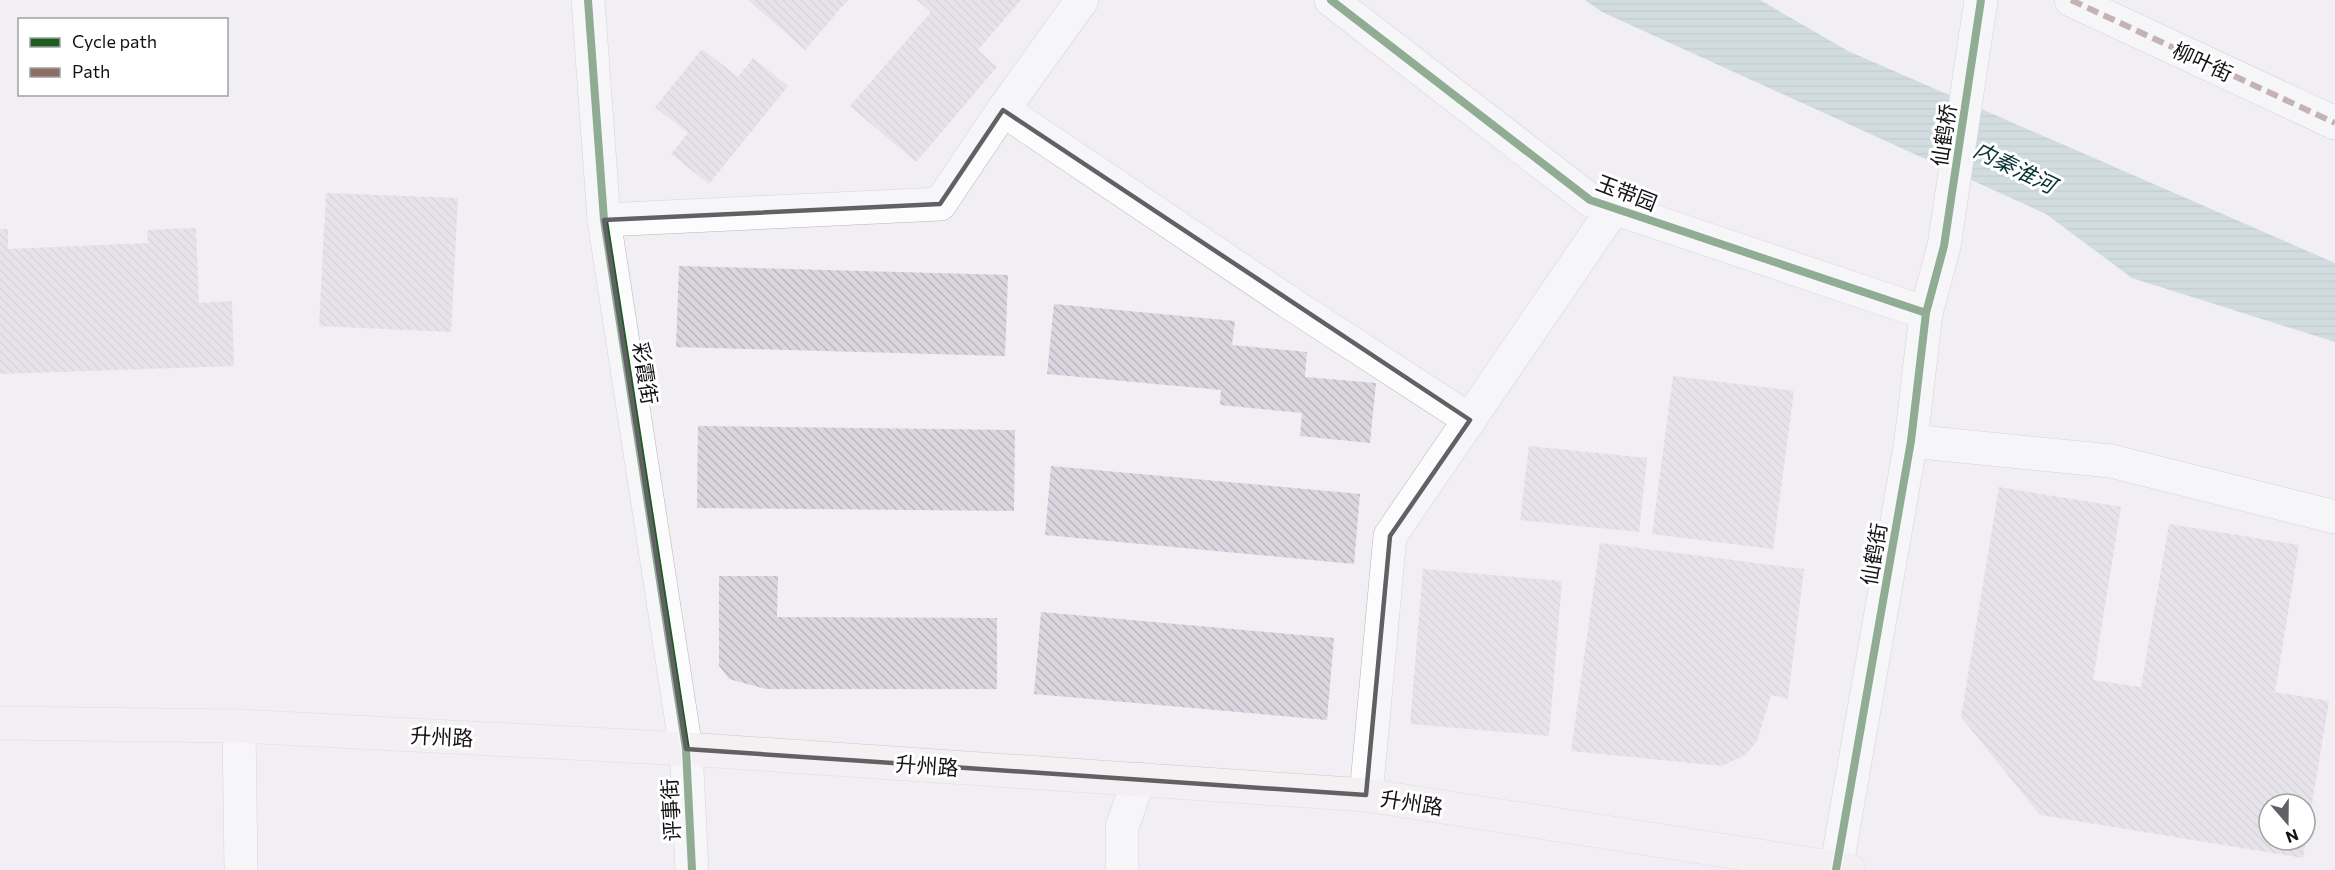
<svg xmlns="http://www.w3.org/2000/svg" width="2335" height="870" font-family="Commissioner,'Noto Sans SC',sans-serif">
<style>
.water{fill:url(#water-rules)}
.building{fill:url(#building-back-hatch);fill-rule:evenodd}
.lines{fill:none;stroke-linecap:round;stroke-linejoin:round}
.minor-casing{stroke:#b7b5ba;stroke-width:34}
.major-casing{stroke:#cbc9cd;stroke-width:34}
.minor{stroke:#fdfcfd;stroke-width:33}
.major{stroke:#f5f0f1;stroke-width:33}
.quiet{stroke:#8d6e63;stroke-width:6;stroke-dasharray:12 6;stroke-linecap:butt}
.cycleway-casing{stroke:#fff;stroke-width:11}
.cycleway{stroke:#1b5e20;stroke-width:8}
.marked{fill:none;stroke:#626064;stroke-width:4.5;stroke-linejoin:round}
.labels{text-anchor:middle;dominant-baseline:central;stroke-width:6;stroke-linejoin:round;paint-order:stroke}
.street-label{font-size:21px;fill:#151317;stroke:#fff}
.water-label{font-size:22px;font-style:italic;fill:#0b3335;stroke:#fff}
</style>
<defs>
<pattern id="water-rules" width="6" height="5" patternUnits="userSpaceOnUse" patternTransform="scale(1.5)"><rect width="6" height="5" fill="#acc6c9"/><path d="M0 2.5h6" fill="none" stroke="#93a9ac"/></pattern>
<pattern id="building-back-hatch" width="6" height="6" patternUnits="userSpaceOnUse" patternTransform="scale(1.5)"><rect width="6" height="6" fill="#dad6df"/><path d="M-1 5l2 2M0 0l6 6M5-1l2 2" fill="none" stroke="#bab7bf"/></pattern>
</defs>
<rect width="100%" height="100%" fill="#f1eef4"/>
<polygon class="water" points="1585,0 1760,0 1848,51 2335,263 2335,342 2132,278 2046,214 1602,12"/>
<g class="building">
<polygon points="748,0 848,0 805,50"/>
<polygon points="917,0 1021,0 978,50 997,67 916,162 850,106 931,12"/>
<polygon points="702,49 738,77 753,58 788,86 709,184 671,154 688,133 655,107"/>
<polygon points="326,193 458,198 451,332 319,326"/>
<polygon points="196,228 199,303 232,301 234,366 0,374 0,229 8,229 8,249 148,243 147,230"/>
<polygon points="679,266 1008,275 1005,356 676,347"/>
<polygon points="1054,304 1235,321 1232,345 1307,352 1305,377 1376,383 1370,443 1300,436 1302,413 1220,405 1221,390 1047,374"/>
<polygon points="1673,376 1794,391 1773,549 1652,534"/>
<polygon points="698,426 1015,430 1014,511 697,508"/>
<polygon points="1529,446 1647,458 1639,532 1520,520"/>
<polygon points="1051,466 1360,494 1354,564 1045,535"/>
<path d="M1999,487l122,20 -28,173 48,7 28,-163 130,21 -24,147 54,9 -26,157 -263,-43 -79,-98zM2269,804h36v36h-36z"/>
<polygon points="1600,543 1804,569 1788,699 1771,695 1757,741 1745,755 1722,766 1571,751"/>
<polygon points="1423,569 1562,581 1549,736 1410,724"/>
<polygon points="719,576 778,576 777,617 997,618 997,689 766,689 729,679 719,666"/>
<polygon points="1041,612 1334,638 1327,720 1034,694"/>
</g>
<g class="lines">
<defs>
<g id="minor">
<polyline points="588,0 604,220 686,749 692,870"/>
<polyline points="1331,0 1590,200 1926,313"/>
<polyline points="2071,0 2335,123"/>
<polyline points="1003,110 1290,303 1470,420"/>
<polyline points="604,220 940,204 1003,110 1082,0"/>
<polyline points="1911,441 2111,461 2335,517"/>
<polyline points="239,726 241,870"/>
<polyline points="1366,795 1390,536 1614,208"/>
<polyline points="1122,870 1122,827 1139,779"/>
<polyline points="1836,870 1911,441 1926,313 1944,246 1981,0"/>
</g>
<polyline id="major" points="0,723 239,726 686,749 1366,795 1849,870"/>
</defs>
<use href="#minor" class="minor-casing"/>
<use href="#major" class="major-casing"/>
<use href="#minor" class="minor"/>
<use href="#major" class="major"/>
<polyline class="quiet" points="2071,0 2335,123"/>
<defs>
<g id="cycleway">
<polyline points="588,0 604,220 686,749 692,870"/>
<polyline points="1331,0 1590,200 1926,313"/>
<polyline points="1836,870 1911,441 1926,313 1944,246 1981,0"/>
</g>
</defs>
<use href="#cycleway" class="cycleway-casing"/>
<use href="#cycleway" class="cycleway"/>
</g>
<path d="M0 0H2335V870H0ZM1003,110l467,310 -80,116 -24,259 -680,-46 -82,-529 336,-16z" fill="#f1eef4" fill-opacity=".55" fill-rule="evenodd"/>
<path class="marked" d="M1003,110l467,310 -80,116 -24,259 -680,-46 -82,-529 336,-16z"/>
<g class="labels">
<g class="street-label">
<text transform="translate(2203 61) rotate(25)">柳叶街</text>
<text transform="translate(1943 135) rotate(-81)">仙鹤桥</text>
<text transform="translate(1627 192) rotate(21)">玉带园</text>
<text transform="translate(646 373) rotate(81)">彩霞街</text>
<text transform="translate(1873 554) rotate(-80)">仙鹤街</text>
<text transform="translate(442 736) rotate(3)">升州路</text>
<text transform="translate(927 765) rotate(4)">升州路</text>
<text transform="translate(1412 802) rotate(9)">升州路</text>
<text transform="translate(670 810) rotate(-93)">评事街</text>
</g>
<g class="water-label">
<text transform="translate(2015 167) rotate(26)">内秦淮河</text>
</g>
</g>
<rect x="18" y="18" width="210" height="78" fill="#ffffff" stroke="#a1a1a2" stroke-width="1.5"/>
<rect x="30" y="38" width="30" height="9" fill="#1b5e20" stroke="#a1a1a2" stroke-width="1.5"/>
<text x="72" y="48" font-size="18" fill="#151317">Cycle path</text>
<rect x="30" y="68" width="30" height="9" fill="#8d6e63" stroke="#a1a1a2" stroke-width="1.5"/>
<text x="72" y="78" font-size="18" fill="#151317">Path</text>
<g transform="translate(2287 822) rotate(160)"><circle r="28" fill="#ffffff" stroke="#a1a1a2" stroke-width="1.5"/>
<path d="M0-4.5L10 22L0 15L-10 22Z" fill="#626064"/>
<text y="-9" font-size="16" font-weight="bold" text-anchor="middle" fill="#151317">N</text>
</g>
</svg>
